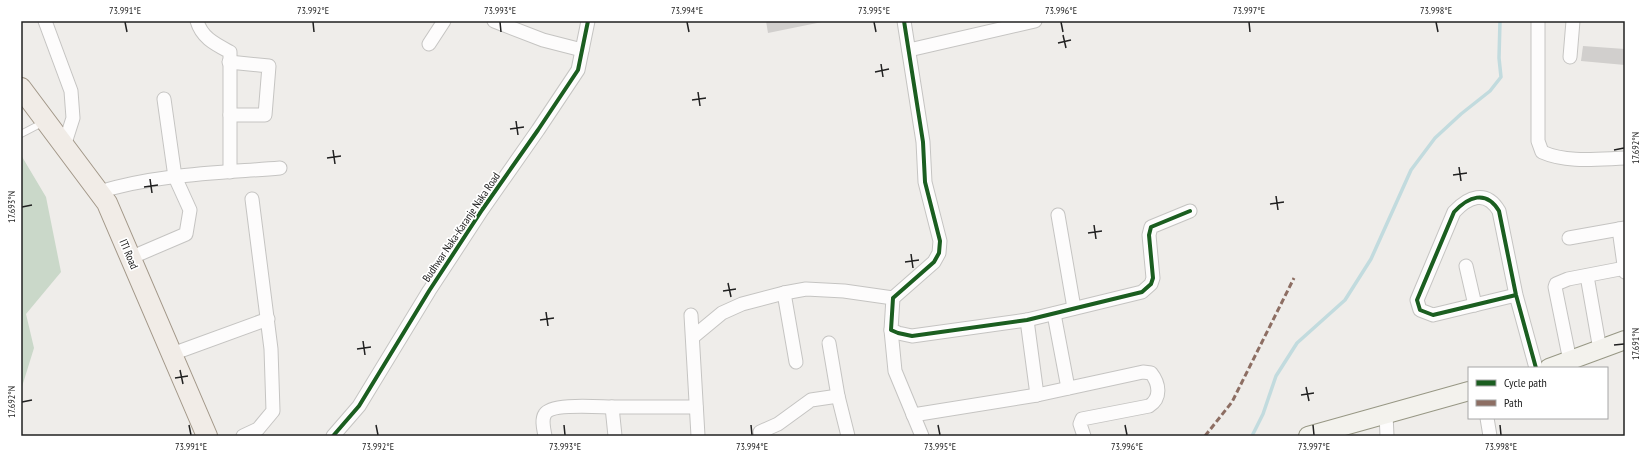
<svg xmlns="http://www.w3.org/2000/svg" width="1646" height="457" font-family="'PT Sans Narrow',sans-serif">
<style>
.cemetery{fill:#cad8c9}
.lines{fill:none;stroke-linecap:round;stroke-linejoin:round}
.stream{stroke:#c2dbde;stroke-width:3.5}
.building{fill:#d1cfcd}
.service-casing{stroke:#c5c4c2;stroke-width:8}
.minor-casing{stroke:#c5c4c2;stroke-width:15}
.secondary-casing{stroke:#979784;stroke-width:20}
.primary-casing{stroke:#a39889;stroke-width:22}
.service{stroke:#fdfcfc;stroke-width:6}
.minor{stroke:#fdfcfc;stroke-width:13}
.secondary{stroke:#f3f2ed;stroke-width:18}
.primary{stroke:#f1ece7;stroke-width:20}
.quiet{stroke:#8d6e63;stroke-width:3;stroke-dasharray:6 3;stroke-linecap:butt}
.cycleway-casing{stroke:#fff;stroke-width:6}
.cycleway{stroke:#1b5e20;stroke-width:4}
.ticks{fill:none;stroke:#212121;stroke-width:1.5}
.labels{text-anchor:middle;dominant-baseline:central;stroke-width:3.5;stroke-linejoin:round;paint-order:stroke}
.street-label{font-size:11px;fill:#212121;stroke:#fff}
.neatline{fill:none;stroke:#212121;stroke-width:1.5}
.ticks-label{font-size:10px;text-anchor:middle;fill:#212121}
</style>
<rect width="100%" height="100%" fill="#efedea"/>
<polygon class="cemetery" points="21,155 46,197 61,272 26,314 34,348 21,390"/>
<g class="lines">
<polyline class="stream" points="1252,436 1263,414 1276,376 1297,343 1345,300 1371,259 1411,170 1435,138 1461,114 1490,91 1501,77 1499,58 1500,21"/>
</g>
<g class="building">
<polygon points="766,21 822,21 822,22 768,33"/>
<polygon points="1583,46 1625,49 1625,65 1581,61"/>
</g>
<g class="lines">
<defs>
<polyline id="service" points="21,134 44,122"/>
<g id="minor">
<polyline points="45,21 71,91 73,118 64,146"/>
<path d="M197,21c5,17 18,23 33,31v120"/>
<polyline points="494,21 543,40 582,50"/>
<polyline points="904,21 923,142 925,182 940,241 939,253 934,262 893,298 891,330 898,333 912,336 1027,320 1142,292 1151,284 1153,278 1149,235 1151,227 1190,211"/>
<path d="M1538,21v120l4,11c25,11 55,7 83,6"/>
<polyline points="429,44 444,21"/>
<polyline points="909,50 1035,21"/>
<polyline points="1570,57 1573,21"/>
<polyline points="229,62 269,66 265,115 230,115"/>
<path d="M99,192c58,-18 120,-19 181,-24"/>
<polyline points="1058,215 1074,308"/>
<polyline points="1619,229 1625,272"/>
<polyline points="1569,238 1625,228"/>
<polyline points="130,258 186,234 190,210 175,177 164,99"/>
<polyline points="1466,266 1475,305"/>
<polyline points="1587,276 1600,350"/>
<polyline points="784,293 796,362"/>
<path d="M1516,295l-83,20 -13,-5 -3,-10 37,-88c14,-15 32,-23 45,-1l17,84 20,73"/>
<polyline points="1054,314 1068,388"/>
<polyline points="691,315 698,436"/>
<polyline points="1027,320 1037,395"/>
<polyline points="891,330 895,371 922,436"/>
<polyline points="693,337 722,313 742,304 784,293 806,289 844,291 893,298"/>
<polyline points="829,343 838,396 848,436"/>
<polyline points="172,354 268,319"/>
<polyline points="1570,361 1555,287 1556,284 1568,279 1625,268"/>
<polyline points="1386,414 1387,436"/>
<path d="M913,415l124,-20 106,-23 8,1c8,10 11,25 -2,33l-67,13 -2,5 4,12"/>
<polyline points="1487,418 1490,436"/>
<polyline points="760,432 778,424 811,400 838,396"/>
<polyline points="243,436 258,429 273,411 271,349 252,199"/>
<polyline points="333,436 359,406 429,291 482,210 538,130 578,70 588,21"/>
<path d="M545,436c-1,-6 -4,-16 0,-22 6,-11 54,-7 67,-7"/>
<polyline points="615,436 612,407 696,407"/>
</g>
<g id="secondary">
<polyline points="1549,368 1625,340"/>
<polyline points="1308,436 1469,391"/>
</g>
<polyline id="primary" points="21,88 107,203 207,436"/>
</defs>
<use href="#service" class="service-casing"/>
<use href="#minor" class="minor-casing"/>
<use href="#secondary" class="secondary-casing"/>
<use href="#primary" class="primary-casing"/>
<use href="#service" class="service"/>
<use href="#minor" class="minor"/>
<use href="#secondary" class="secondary"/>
<use href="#primary" class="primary"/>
<polyline class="quiet" points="1205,436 1232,402 1294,278"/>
<defs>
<g id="cycleway">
<polyline points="904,21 923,142 925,182 940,241 939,253 934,262 893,298 891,330 898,333 912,336 1027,320 1142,292 1151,284 1153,278 1149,235 1151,227 1190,211"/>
<path d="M1516,295l-83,20 -13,-5 -3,-10 37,-88c14,-15 32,-23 45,-1l17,84 20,73"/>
<polyline points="333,436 359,406 429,291 482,210 538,130 578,70 588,21"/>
</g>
</defs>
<use href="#cycleway" class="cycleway-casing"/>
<use href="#cycleway" class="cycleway"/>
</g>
<path class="ticks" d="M125,22l2,10M313,22l1,10M500,22l1,10M687,22l2,10M874,22l2,10M1061,22l2,10M1249,22l1,10M1436,22l2,10M1063,35l3,13M1058,43l13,-3M881,64l2,13M875,72l14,-3M698,92l2,14M692,100l14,-2M516,121l2,14M510,129l14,-2M333,150l2,14M1614,150l10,-2M327,158l14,-2M1459,167l2,14M1453,175l14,-2M150,179l2,14M144,187l14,-2M1276,196l2,14M1270,204l14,-2M22,207l10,-2M1094,225l2,14M1088,233l14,-2M911,254l2,14M905,262l14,-2M728,283l3,14M723,291l13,-2M546,312l2,14M540,320l14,-2M363,341l2,14M1614,345l10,-1M357,349l14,-2M180,370l3,14M175,378l13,-2M1306,387l3,14M1301,395l13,-2M22,402l10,-2M189,425l2,10M376,425l2,10M564,425l1,10M751,425l1,10M938,425l2,10M1125,425l2,10M1313,425l1,10M1500,425l1,10"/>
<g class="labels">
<g class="street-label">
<text transform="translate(461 227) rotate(-56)">Budhwar Naka-Karanje Naka Road</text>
<text transform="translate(129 254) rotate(67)">ITI Road</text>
</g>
</g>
<rect width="1646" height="457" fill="none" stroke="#ffffff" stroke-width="44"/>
<rect x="1468" y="367" width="140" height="52" fill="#ffffff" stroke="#a6a6a6"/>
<rect x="1476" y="380" width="20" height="6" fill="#1b5e20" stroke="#a6a6a6"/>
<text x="1504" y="387" font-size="12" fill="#212121">Cycle path</text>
<rect x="1476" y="400" width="20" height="6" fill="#8d6e63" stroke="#a6a6a6"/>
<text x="1504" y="407" font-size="12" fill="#212121">Path</text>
<rect x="22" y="22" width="1602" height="413" class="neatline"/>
<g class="ticks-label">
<text x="125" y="14">73.991°E</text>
<text x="313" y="14">73.992°E</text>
<text x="500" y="14">73.993°E</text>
<text x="687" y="14">73.994°E</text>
<text x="874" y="14">73.995°E</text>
<text x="1061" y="14">73.996°E</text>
<text x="1249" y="14">73.997°E</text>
<text x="1436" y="14">73.998°E</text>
<text transform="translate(1635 148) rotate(-90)" y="4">17.692°N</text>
<text transform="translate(11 207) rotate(-90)" y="4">17.693°N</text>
<text transform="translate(1635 344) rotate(-90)" y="4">17.691°N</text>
<text transform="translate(11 402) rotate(-90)" y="4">17.692°N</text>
<text x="191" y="450">73.991°E</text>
<text x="378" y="450">73.992°E</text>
<text x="565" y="450">73.993°E</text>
<text x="752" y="450">73.994°E</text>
<text x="940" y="450">73.995°E</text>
<text x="1127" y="450">73.996°E</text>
<text x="1314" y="450">73.997°E</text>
<text x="1501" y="450">73.998°E</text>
</g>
</svg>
